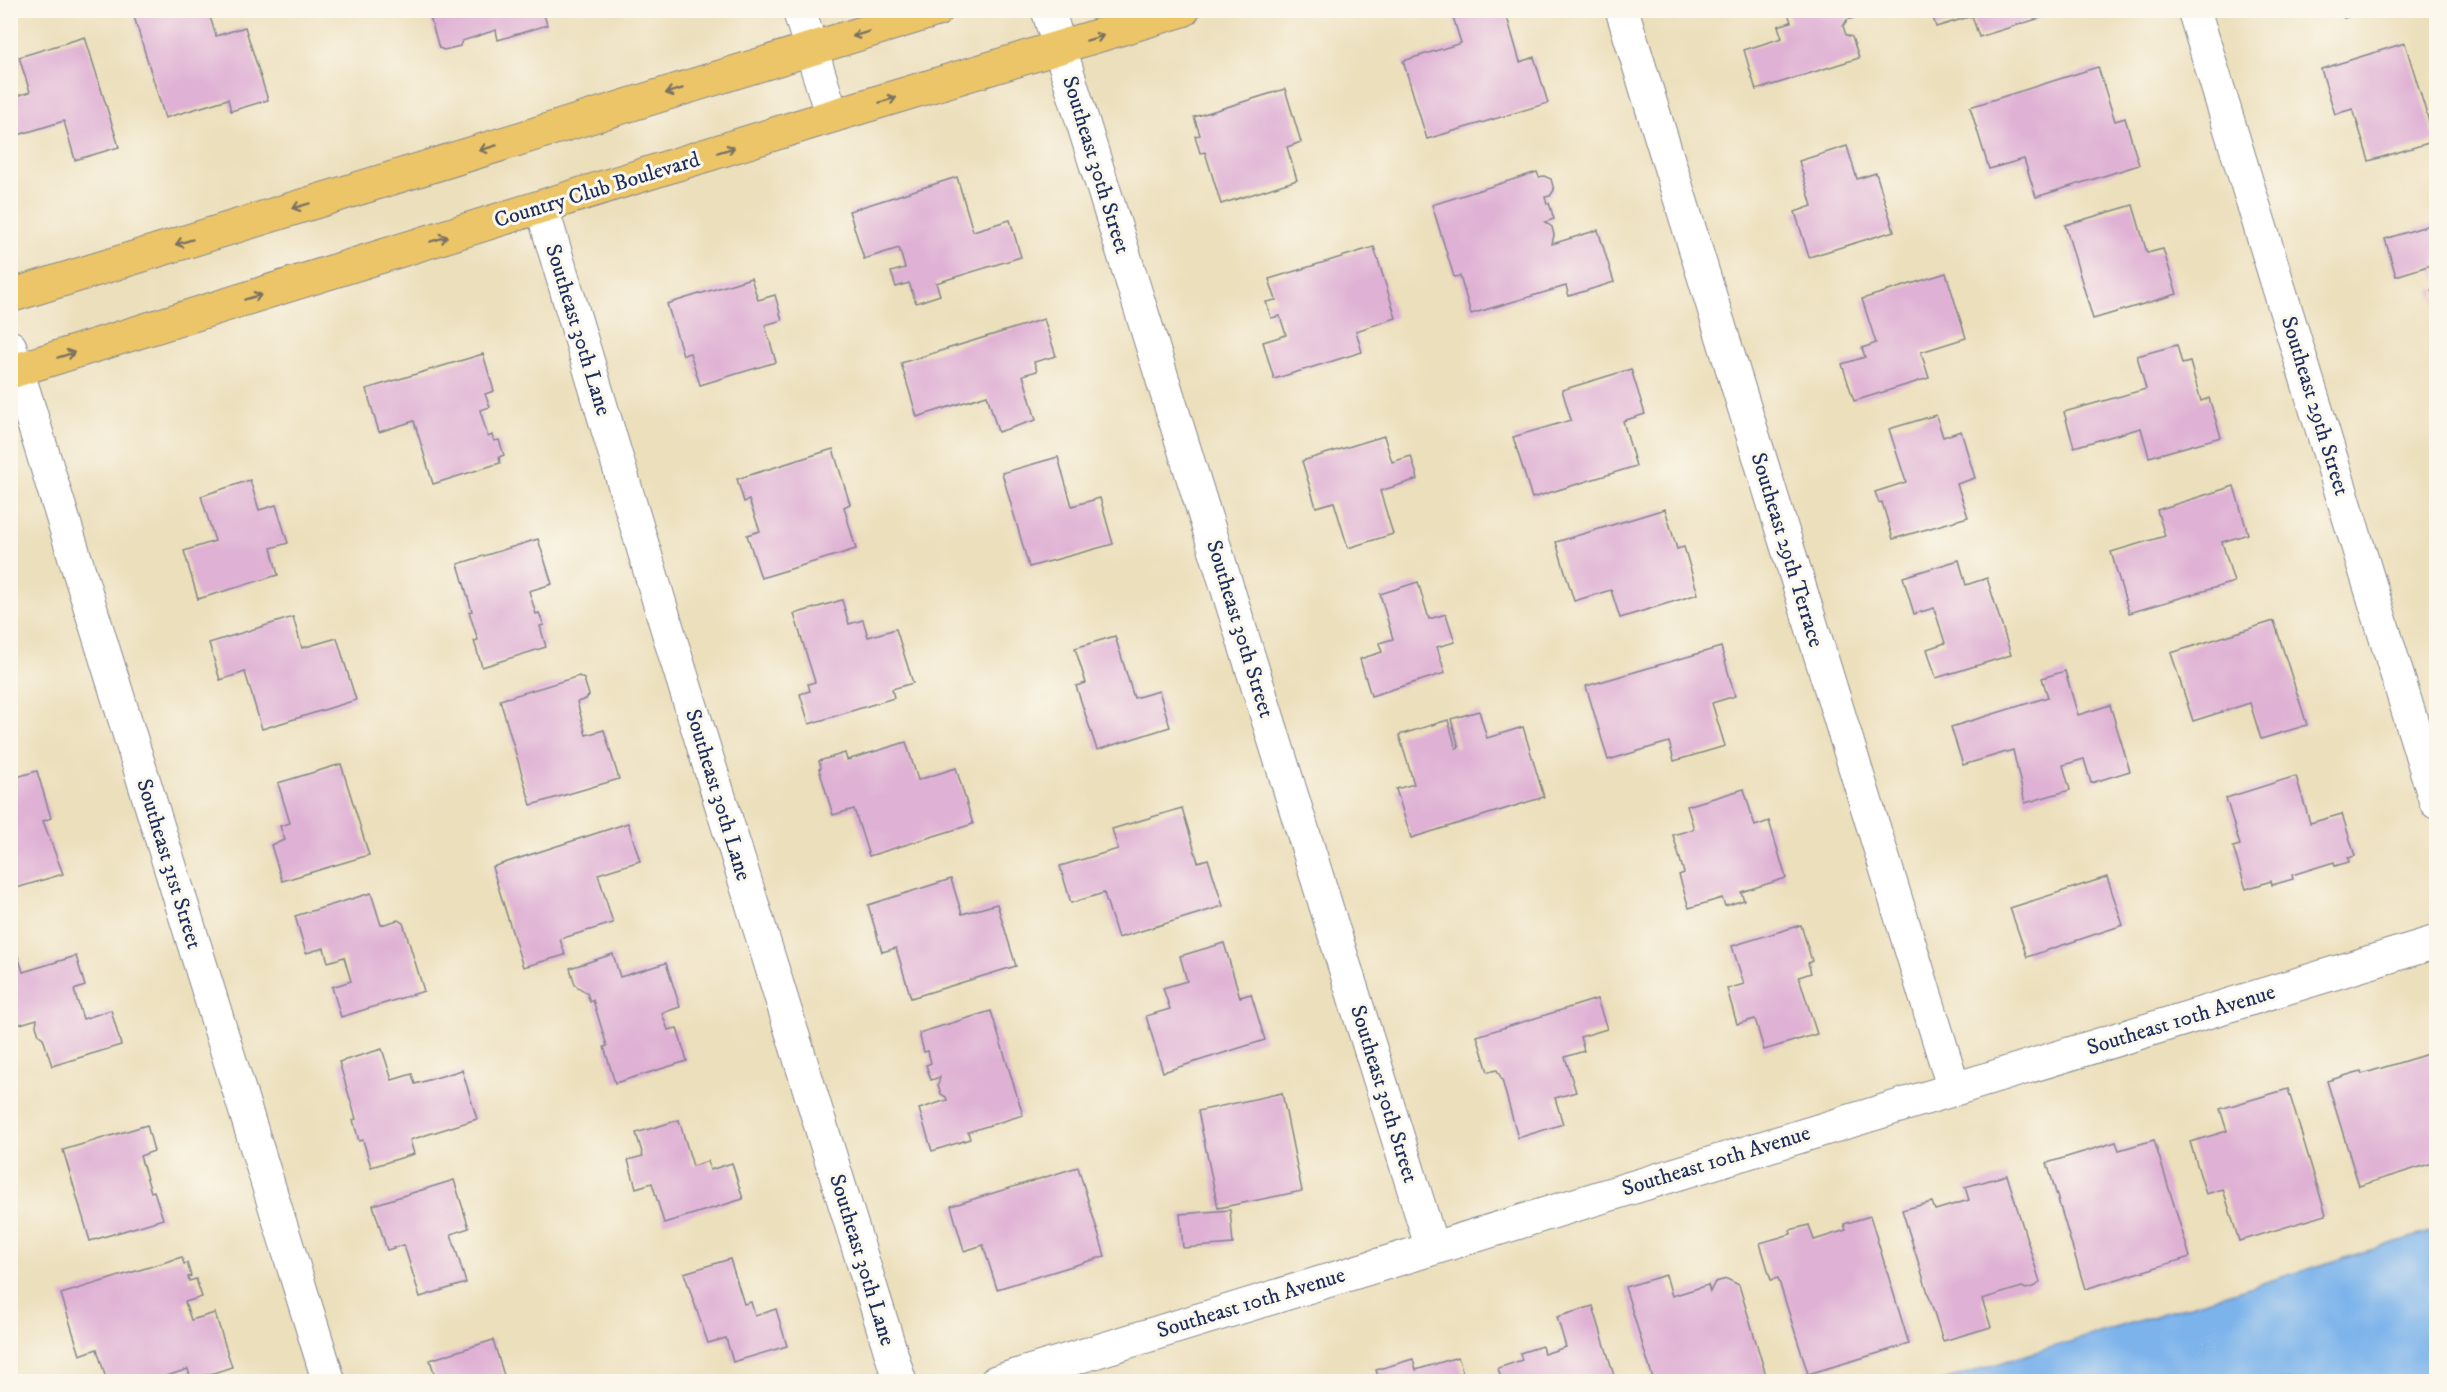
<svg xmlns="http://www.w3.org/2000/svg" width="2447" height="1392" font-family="'IM FELL DW Pica',serif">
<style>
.water{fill:#7cb3eb;stroke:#4c71a4;stroke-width:1.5}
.building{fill:#dfb1d4}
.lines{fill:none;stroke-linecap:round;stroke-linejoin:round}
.minor-casing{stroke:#84878d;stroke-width:35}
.major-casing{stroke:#84878d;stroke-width:35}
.minor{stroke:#fff;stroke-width:33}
.major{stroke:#ecc569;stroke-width:33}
.oneway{stroke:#797263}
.labels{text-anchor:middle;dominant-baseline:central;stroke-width:6;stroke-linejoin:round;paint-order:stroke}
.street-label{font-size:22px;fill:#1b2f5e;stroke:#fbf7ec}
</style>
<rect width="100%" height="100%" fill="#fbf7ec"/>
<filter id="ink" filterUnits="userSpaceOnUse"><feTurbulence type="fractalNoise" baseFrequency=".0167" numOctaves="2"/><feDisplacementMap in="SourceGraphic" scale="12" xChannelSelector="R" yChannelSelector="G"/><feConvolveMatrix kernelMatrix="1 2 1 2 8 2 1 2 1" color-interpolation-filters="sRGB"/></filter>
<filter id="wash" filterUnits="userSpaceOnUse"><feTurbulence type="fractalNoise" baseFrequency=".008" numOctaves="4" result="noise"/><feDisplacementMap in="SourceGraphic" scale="24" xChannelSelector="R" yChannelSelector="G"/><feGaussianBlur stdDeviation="1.35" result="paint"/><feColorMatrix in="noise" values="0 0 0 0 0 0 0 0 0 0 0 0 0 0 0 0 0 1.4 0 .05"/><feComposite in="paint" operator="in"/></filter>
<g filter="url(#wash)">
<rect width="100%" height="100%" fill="#ecdfbc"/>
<polygon class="water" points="2436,1230 2436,1381 1941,1381"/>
<g id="blocks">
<g class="building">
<polygon points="132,10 208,10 216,36 245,27 268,100 231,111 228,99 165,118"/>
<polygon points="428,10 543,10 547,25 498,40 496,30 462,41 460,46 444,50 439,48"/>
<polygon points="1474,10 1505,10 1520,62 1534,57 1548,103 1427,139 1403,61 1461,43 1453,17"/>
<polygon points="1787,10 1865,10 1867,14 1847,20 1843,26 1846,35 1852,37 1859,58 1756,90 1744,50 1782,38 1778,26 1791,22"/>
<polygon points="1931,10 2062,10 2063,11 1979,37 1972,16 1936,27"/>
<polygon points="2341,10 2366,10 2366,11 2344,18"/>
<polygon points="85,37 119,147 75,160 64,121 18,135 10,111 10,98 30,92 19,57"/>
<polygon points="2405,43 2435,141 2369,161 2353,109 2335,114 2321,69"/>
<polygon points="2098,67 2115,121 2125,118 2139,165 2036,197 2024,159 1989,169 1970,107"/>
<polygon points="1285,89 1301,142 1287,147 1297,180 1221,204 1205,152 1200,153 1195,136 1200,135 1194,117"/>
<polygon points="1847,146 1857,179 1876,173 1894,231 1809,257 1795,212 1812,206 1799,161"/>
<polygon points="1537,172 1539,177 1544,176 1551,179 1554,190 1550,196 1545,197 1547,204 1549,203 1554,219 1545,222 1552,227 1554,235 1552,244 1598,230 1614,282 1569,296 1566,286 1471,314 1460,276 1454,277 1432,205"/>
<polygon points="957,177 973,231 1010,220 1021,257 936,283 940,295 916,303 909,283 896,287 891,272 905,268 899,248 864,259 849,211"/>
<polygon points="2133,205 2147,253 2163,249 2177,294 2093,319 2065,225"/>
<polygon points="2436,223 2436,281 2431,265 2396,276 2385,239"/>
<polygon points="1374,247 1396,318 1356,331 1362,352 1274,379 1263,342 1286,335 1280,316 1271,318 1266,302 1276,300 1269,279"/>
<polygon points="1946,273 1966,338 1921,352 1929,378 1854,401 1842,364 1865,357 1862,348 1876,343 1862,299"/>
<polygon points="751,278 758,300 775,295 782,320 765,325 776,362 700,385 690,353 683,355 667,304"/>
<polygon points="2436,288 2436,306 2431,290"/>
<polygon points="1044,319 1056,356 1034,362 1037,371 1023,375 1036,420 998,432 987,395 917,417 901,363"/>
<polygon points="2177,345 2182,364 2190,362 2201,401 2209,398 2221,437 2149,457 2141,428 2074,447 2064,412 2146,389 2137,356"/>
<polygon points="483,354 494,391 485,394 490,407 480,410 488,437 492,435 494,441 499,440 504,455 499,457 500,463 433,484 414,421 379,432 366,389"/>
<polygon points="1631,369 1645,414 1623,421 1636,466 1532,498 1513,437 1571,420 1562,390"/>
<polygon points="1936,415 1943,437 1961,431 1975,478 1957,484 1968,517 1893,539 1882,502 1879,503 1875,492 1906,482 1889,429"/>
<polygon points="1384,436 1392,462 1411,456 1418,479 1380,491 1393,534 1348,548 1334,502 1316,507 1302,461"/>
<polygon points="833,449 850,504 844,507 856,549 761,578 747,535 760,531 749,500 744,502 737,479"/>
<polygon points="1058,457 1072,506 1100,498 1113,544 1029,567 1002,473"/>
<polygon points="250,480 259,510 276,505 288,543 271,548 278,575 198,599 184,551 215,541 201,496"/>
<polygon points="2234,486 2248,534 2222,542 2234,582 2129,613 2111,552 2165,536 2157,510"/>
<polygon points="1665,509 1677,549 1684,547 1698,594 1620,618 1611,590 1574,601 1556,542"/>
<polygon points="538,539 552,584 529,591 536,614 539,613 544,625 540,626 546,647 482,667 474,641 478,640 469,612 472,611 458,564"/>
<polygon points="1959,560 1966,585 1987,578 2011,655 1936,678 1927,649 1945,643 1934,608 1914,614 1903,577"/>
<polygon points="1418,582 1429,619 1446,614 1455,642 1437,647 1445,673 1371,696 1360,659 1382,652 1379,643 1393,639 1380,594"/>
<polygon points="842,600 849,624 863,620 868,637 896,629 913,683 892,689 894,698 809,724 800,694 810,691 808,684 815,682 794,614"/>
<polygon points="293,617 302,648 337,638 356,700 262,729 245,672 220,680 209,643"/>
<polygon points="2274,621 2307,725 2261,739 2250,703 2193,721 2171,653"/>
<polygon points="1115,636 1134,698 1159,691 1170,727 1097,750 1076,686 1086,683 1075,648"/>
<polygon points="1721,647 1735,696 1712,703 1725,746 1674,761 1669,742 1608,760 1586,686"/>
<polygon points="2065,671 2078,715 2110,705 2130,771 2091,783 2084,759 2063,765 2070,790 2025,803 2013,750 1963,765 1951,727 2048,697 2042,678"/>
<polygon points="579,676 584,679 589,695 586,699 577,702 586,735 604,730 619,779 531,805 500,700"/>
<polygon points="1479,711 1487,738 1523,727 1544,797 1411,838 1396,789 1414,784 1399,735 1448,720 1456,748 1459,747 1451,719"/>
<polygon points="906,742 918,780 956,768 973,824 869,856 854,809 833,815 819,769 821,768 819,761 845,753 847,760"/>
<polygon points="341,764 369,855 282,881 271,845 285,840 280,826 290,823 278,783"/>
<polygon points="37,771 51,818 43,821 63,874 10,890 10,779"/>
<polygon points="2296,776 2310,823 2342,814 2355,856 2348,858 2349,862 2335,866 2334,862 2292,875 2293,879 2272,885 2271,881 2246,889 2233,847 2240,845 2226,798"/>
<polygon points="1744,789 1755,826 1769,821 1786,878 1741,892 1744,900 1725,906 1722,898 1689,908 1679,875 1684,873 1673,835 1694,829 1687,806"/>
<polygon points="1182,808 1198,862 1208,859 1223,906 1118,938 1104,893 1071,903 1060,866 1118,849 1112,829"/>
<polygon points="628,823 640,861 598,874 613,923 560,939 565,955 523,967 492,867"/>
<polygon points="2107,877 2123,925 2027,957 2010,908"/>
<polygon points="951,879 962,914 997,904 1016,966 911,998 896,948 882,952 868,905"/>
<polygon points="371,893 381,925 398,920 403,923 424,991 341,1017 332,987 351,981 344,957 328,962 324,948 306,953 295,916"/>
<polygon points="1801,925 1812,961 1808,963 1811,973 1799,977 1817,1034 1764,1050 1755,1019 1737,1024 1727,989 1744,984 1732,946"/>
<polygon points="1224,943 1240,997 1251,994 1265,1040 1163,1072 1146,1016 1170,1009 1163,988 1187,981 1180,956"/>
<polygon points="613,954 620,977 666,963 680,1007 662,1013 668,1030 677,1028 687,1061 615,1083 604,1047 607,1046 593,1000 590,1002 587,993 575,985 570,968"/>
<polygon points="18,956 23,972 76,956 85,986 74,990 83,1019 111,1010 121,1045 52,1066 43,1038 39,1035 36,1026 37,1019 10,1027 10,959"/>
<polygon points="1597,999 1607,1029 1580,1037 1584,1051 1565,1057 1576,1092 1555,1098 1563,1124 1518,1138 1502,1080 1497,1070 1488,1072 1477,1036"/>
<polygon points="991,1011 1023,1115 968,1132 970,1139 932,1151 919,1109 947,1100 946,1097 941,1094 938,1085 940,1077 931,1080 926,1065 931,1063 928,1051 924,1052 919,1033"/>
<polygon points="382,1049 392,1080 412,1074 415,1084 462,1070 477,1119 410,1140 414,1154 371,1167 363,1140 359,1141 353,1120 356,1119 339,1062"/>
<polygon points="2428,1054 2436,1081 2436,1162 2359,1186 2327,1081 2361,1071 2362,1074"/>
<polygon points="2288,1089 2326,1215 2239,1241 2223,1189 2206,1194 2190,1142 2227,1131 2220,1109"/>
<polygon points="1282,1093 1302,1191 1218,1208 1198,1111"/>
<polygon points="679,1120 693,1166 708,1161 710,1170 732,1163 743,1199 664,1223 652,1183 636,1188 628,1160 643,1156 636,1133"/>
<polygon points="147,1125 154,1151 140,1156 151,1192 154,1191 163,1219 90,1241 63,1150"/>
<polygon points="2154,1140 2190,1257 2085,1289 2047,1163 2116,1142 2119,1150"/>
<polygon points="1078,1167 1105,1256 997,1289 983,1245 964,1251 951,1206"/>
<polygon points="2007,1175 2040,1282 2036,1286 2026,1289 2022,1287 1982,1299 1991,1327 1943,1341 1902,1210 1932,1202 1935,1210 1969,1200 1965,1187"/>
<polygon points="454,1180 469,1228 451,1234 466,1283 420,1297 404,1245 387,1250 373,1205"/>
<polygon points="1230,1210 1233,1244 1183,1248 1180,1214"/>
<polygon points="1870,1216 1909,1344 1808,1374 1778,1278 1771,1280 1760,1243 1791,1234 1790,1230 1809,1225 1814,1240 1846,1230 1844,1224"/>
<polygon points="182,1257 184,1264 187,1263 191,1276 188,1277 189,1281 196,1279 202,1297 185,1302 191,1320 215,1313 232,1367 191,1380 188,1369 149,1382 107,1382 97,1349 80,1355 61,1294"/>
<polygon points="730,1259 744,1304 751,1302 755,1316 776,1309 787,1346 733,1362 726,1338 708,1343 684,1273"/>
<polygon points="1666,1275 1672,1296 1708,1285 1710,1292 1715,1282 1727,1279 1739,1285 1768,1382 1654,1382 1625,1287"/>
<polygon points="1593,1306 1616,1382 1502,1382 1498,1368 1522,1360 1520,1353 1542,1346 1544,1354 1566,1347 1557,1317"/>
<polygon points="493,1340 506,1382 437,1382 430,1360"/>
<polygon points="1458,1357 1466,1382 1380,1382 1376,1370 1413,1359 1416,1370"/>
</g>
</g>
</g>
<g filter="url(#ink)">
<use href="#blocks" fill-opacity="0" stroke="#84878d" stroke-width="1.5"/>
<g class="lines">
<defs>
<g id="minor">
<polyline points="799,10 832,116"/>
<polyline points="1048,10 1432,1248"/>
<polyline points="1622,10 1954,1089"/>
<polyline points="2194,10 2436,802"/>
<polyline points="542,208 673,648 900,1382"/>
<polyline points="10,347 329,1382"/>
<polyline points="996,1382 2436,942"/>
</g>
<g id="major">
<polyline points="10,296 937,10"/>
<polyline points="10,372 832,116 1183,10"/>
</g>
</defs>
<use href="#minor" class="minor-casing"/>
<use href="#major" class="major-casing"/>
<use href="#minor" class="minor"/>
<use href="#major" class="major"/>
</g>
<defs><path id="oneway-shaft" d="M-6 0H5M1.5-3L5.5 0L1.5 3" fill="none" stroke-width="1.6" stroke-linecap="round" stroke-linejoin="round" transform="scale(1.5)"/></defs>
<g class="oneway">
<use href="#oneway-shaft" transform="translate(861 34) rotate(163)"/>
<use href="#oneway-shaft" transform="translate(1095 38) rotate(-17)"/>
<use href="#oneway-shaft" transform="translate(674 91) rotate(163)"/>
<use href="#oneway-shaft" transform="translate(888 100) rotate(-17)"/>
<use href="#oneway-shaft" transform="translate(488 148) rotate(163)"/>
<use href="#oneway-shaft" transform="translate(726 150) rotate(-17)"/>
<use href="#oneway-shaft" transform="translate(301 206) rotate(163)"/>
<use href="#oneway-shaft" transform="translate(439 239) rotate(-17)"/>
<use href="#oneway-shaft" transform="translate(184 242) rotate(163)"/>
<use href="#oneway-shaft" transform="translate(253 297) rotate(-17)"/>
<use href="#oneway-shaft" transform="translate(66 355) rotate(-17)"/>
</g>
</g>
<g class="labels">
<g class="street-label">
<text transform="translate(1096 165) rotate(73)">Southeast 30th Street</text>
<text transform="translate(597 190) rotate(-17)">Country Club Boulevard</text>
<text transform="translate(578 330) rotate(73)">Southeast 30th Lane</text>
<text transform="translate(2315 406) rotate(73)">Southeast 29th Street</text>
<text transform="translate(1787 550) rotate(73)">Southeast 29th Terrace</text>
<text transform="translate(1240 629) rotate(73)">Southeast 30th Street</text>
<text transform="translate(718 795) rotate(73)">Southeast 30th Lane</text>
<text transform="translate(169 864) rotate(73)">Southeast 31st Street</text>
<text transform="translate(2181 1020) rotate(-17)">Southeast 10th Avenue</text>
<text transform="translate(1384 1094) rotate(73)">Southeast 30th Street</text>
<text transform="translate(1716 1161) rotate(-17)">Southeast 10th Avenue</text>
<text transform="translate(862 1260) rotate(73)">Southeast 30th Lane</text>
<text transform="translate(1251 1303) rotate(-17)">Southeast 10th Avenue</text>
</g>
</g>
<rect width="2447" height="1392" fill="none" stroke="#fbf7ec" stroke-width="36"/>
</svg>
